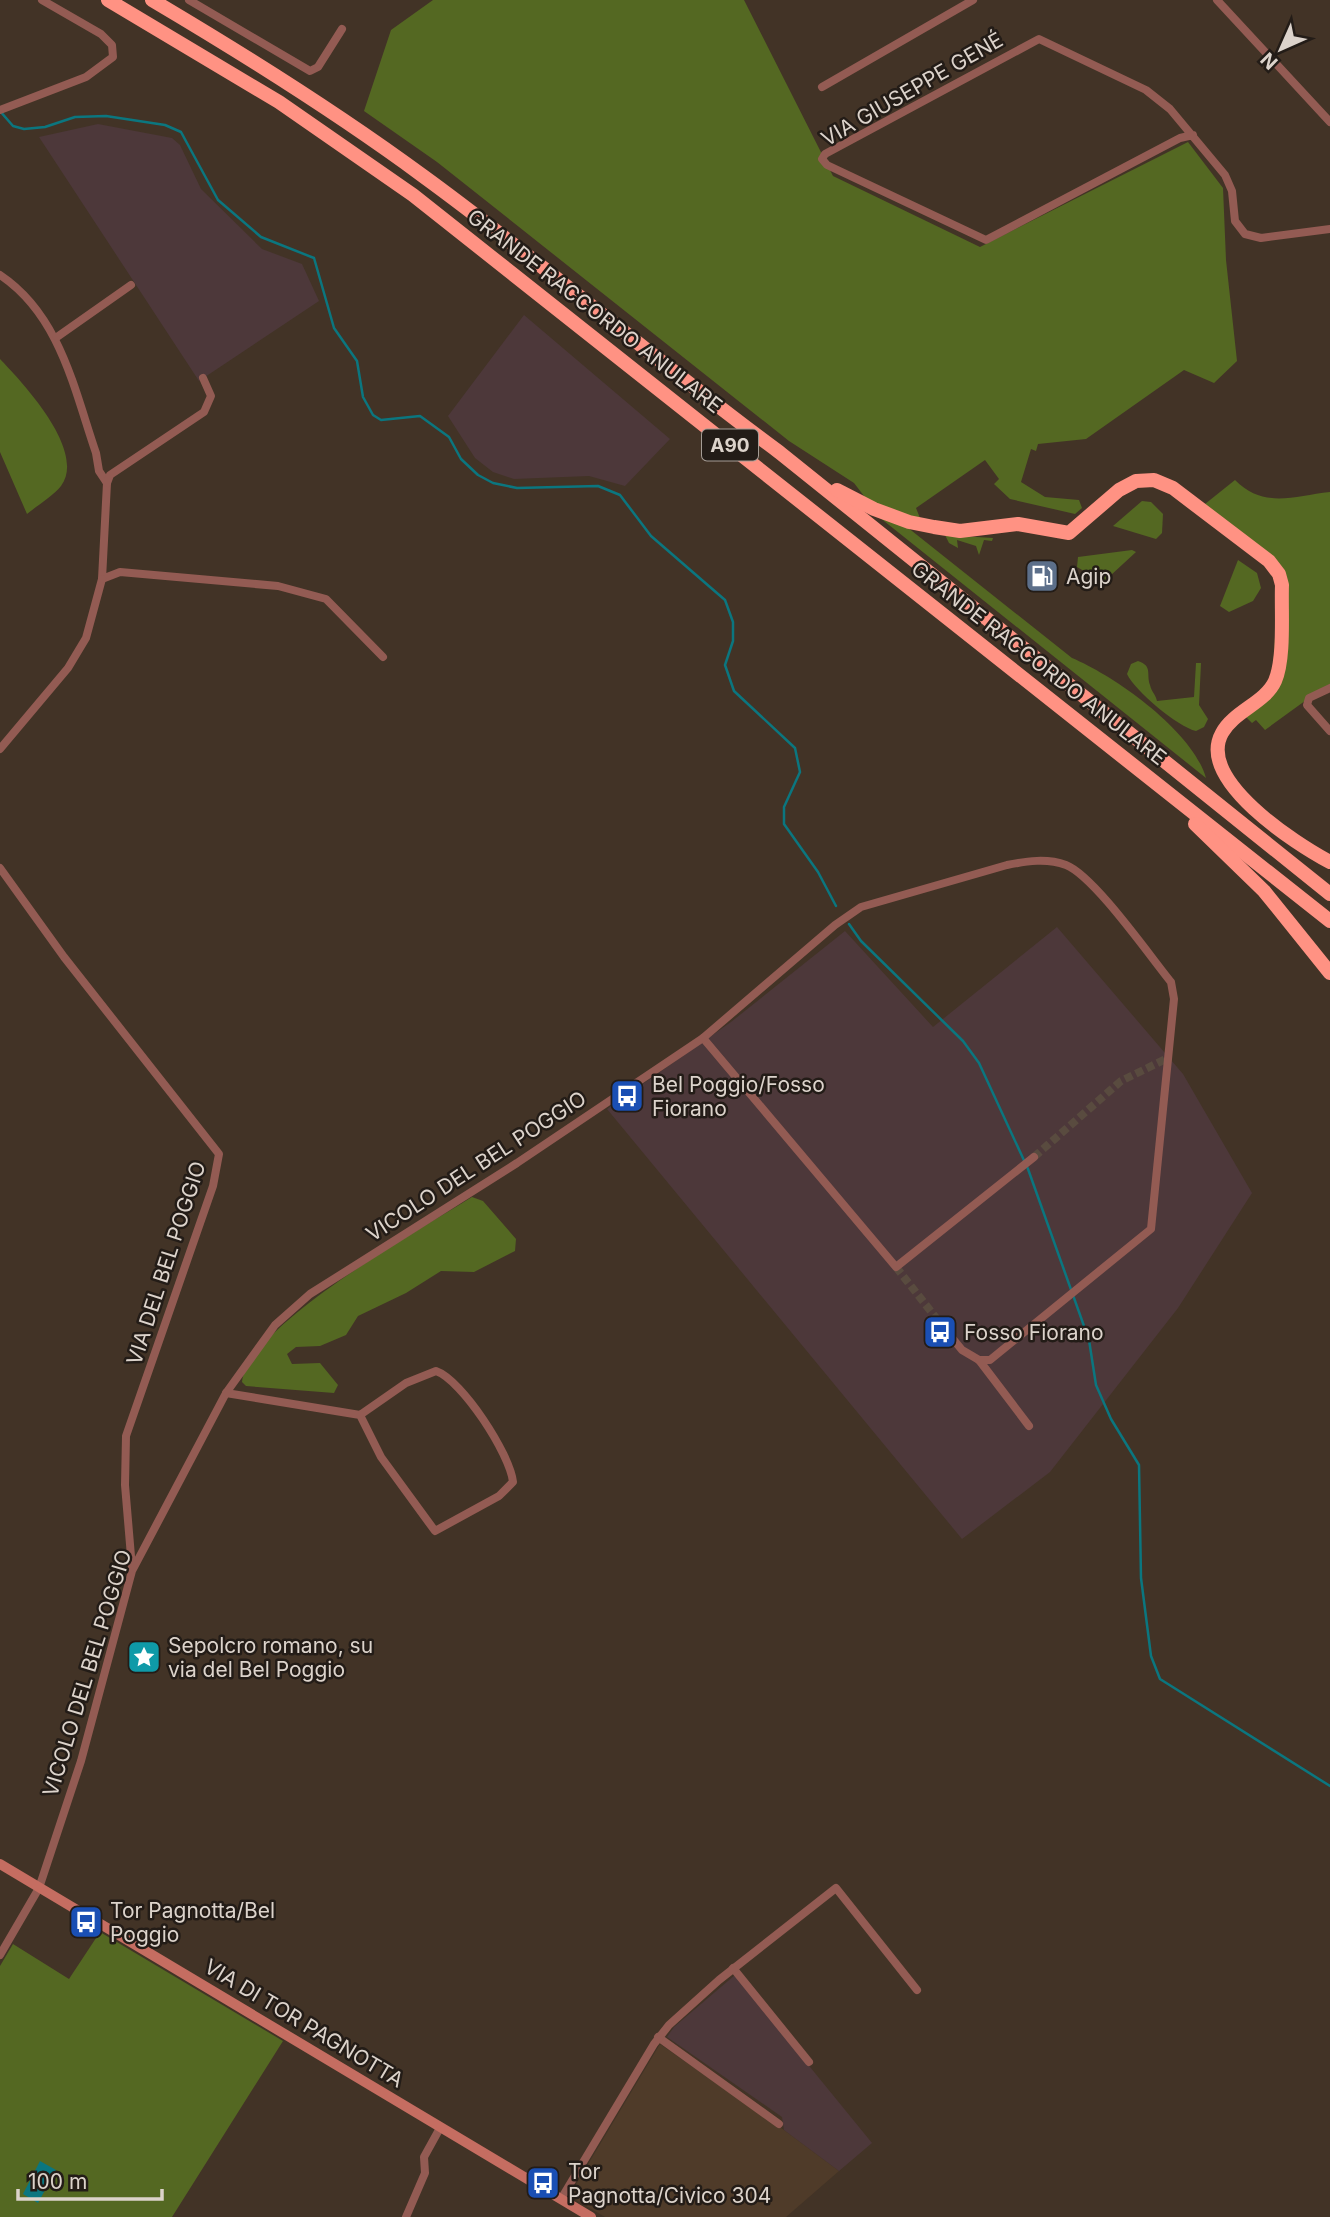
<svg xmlns="http://www.w3.org/2000/svg" width="1330" height="2217" font-family="Inter,sans-serif">
<style>
.built{fill:#4f3b29}
.industrial{fill:#4d383a}
.green{fill:#546822}
.water{fill:#0b767f}
.lines{fill:none;stroke-linecap:round;stroke-linejoin:round}
.stream{stroke:#0b767f;stroke-width:2.5}
.street-tunnel{stroke:#594b3f;stroke-width:8;stroke-dasharray:8 4;stroke-linecap:butt}
.street{stroke:#935b53;stroke-width:8}
.secondary{stroke:#c56d61;stroke-width:10}
.highway{stroke:#ff9283;stroke-width:14}
.labels{text-anchor:middle;dominant-baseline:central;stroke-width:5;stroke-linejoin:round;paint-order:stroke}
.shield{fill:#231c17;stroke:#a49c95;stroke-width:2}
.shield-label{font-size:19px;font-weight:bold;fill:#dcd3cb}
.street-label{font-size:21px;fill:#dcd3cb;stroke:#231c17}
.poi-label{font-size:21px;fill:#dcd3cb;stroke:#231c17;text-anchor:start}
</style>
<rect width="100%" height="100%" fill="#423326"/>
<polygon class="built" points="660,2044 784,2130 839,2171 786,2217 605,2217 569,2196"/>
<g class="industrial">
<polygon points="98,124 172,138 180,145 201,189 262,249 302,264 319,301 199,381 39,137"/>
<polygon points="524,315 670,439 625,486 589,476 514,479 493,472 475,458 448,416"/>
<polygon points="1057,927 1183,1074 1252,1193 1178,1308 1050,1472 962,1539 607,1109 731,1022 845,931 933,1027"/>
<polygon points="735,1975 872,2143 839,2171 784,2130 782,2117 667,2037 674,2027"/>
</g>
<g class="green">
<polygon points="433,0 744,0 833,176 980,247 1188,142 1223,188 1226,260 1237,361 1214,383 1184,370 1086,439 1038,444 1036,451 1031,449 1021,482 1045,497 1079,500 1082,508 1075,514 1010,499 994,484 999,479 985,460 916,508 920,518 874,509 854,483 789,441 437,162 364,111 391,30"/>
<path d="M0,359c23,24 87,92 61,127 -8,10 -23,19 -34,28l-27,-62z"/>
<path d="M1235,480c29,29 58,16 95,12v196l-21,10 -44,32 -9,-10 -4,3 -8,-8 28,-30 7,-111 -79,-66z"/>
<polygon points="1142,501 1151,502 1163,514 1162,533 1156,539 1113,526"/>
<path d="M879,517l28,10 165,131c43,18 121,73 134,120z"/>
<polygon points="945,535 993,538 992,541 984,540 979,555 976,546 957,540 958,548 949,543"/>
<polygon points="1132,550 1136,552 1098,587 1101,581 1077,567 1078,557"/>
<polygon points="1238,560 1257,573 1261,588 1253,601 1229,612 1220,606"/>
<path d="M1138,661c15,5 8,13 12,24 2,8 5,8 7,16l37,-4 2,-34h5l-2,42 9,14 -4,8 -8,4c-18,-4 -61,-40 -69,-57l4,-10z"/>
<path d="M472,1197l11,4 33,38 -1,12 -41,21 -33,-1 -35,22 -48,23 -12,19 -26,11 -24,1 -9,7 5,10 28,-1 18,22 -4,8 -88,-7 -4,-4c6,-57 181,-154 230,-185z"/>
<polygon points="100,1932 283,2041 172,2217 0,2217 0,1966 13,1944 69,1979"/>
</g>
<polygon class="water" points="40,2161 56,2170 38,2203 23,2194"/>
<g class="lines">
<g class="stream">
<polyline points="0,111 13,126 24,129 45,127 75,117 106,116 165,125 181,132 218,200 261,237 314,258 334,328 357,361 363,397 373,415 381,420 420,416 449,437 461,459 478,475 493,483 517,488 598,486 620,495 651,536 725,600 733,622 733,641 725,665 734,691 795,748 800,772 784,807 784,824 818,872 836,906"/>
<polyline points="849,924 861,941 963,1041 979,1063 1028,1169 1089,1340 1096,1385 1111,1419 1139,1465 1141,1578 1151,1656 1160,1679 1330,1786"/>
</g>
<g class="street-tunnel">
<polyline points="1034,1157 1121,1081 1168,1058"/>
<polyline points="896,1267 944,1328"/>
</g>
<g class="street">
<polyline points="189,0 310,71 318,67 342,29"/>
<polyline points="1217,0 1330,122"/>
<polyline points="822,87 973,0"/>
<polyline points="0,110 86,77 113,57 112,45 101,34 42,0"/>
<polyline points="1193,135 1180,138 986,240 827,165 822,159 825,154 1039,39 1146,90 1170,109 1225,175 1232,191 1235,221 1245,234 1261,238 1330,229"/>
<path d="M0,275c60,40 74,114 96,178l3,18 8,12 -5,96 18,-7 158,14 48,13 57,58"/>
<polyline points="57,337 131,285"/>
<polyline points="107,483 110,475 204,412 211,396 203,378"/>
<polyline points="1330,688 1309,698 1307,705 1330,731"/>
<polyline points="0,749 68,668 86,638 102,579"/>
<polyline points="0,868 64,957 219,1154 213,1186 126,1436 125,1485 132,1568"/>
<polyline points="703,1038 896,1267 1034,1157"/>
<polyline points="944,1328 962,1350 979,1360 1029,1426"/>
<path d="M226,1393l134,22 46,-32 30,-12c26,9 74,83 77,111l-14,14 -64,35 -54,-74 -21,-42"/>
<path d="M0,1955l39,-67 42,-127 51,-190 94,-178 49,-68 35,-31 207,-131 186,-125 132,-113 26,-18 146,-42c20,-4 40,-7 59,0 28,11 83,90 105,117l3,17 -23,230 -161,131h-11"/>
<polyline points="733,1968 809,2062"/>
<polyline points="658,2037 779,2124"/>
<polyline points="561,2199 654,2044 669,2025 719,1980 836,1888 917,1990"/>
<polyline points="406,2217 425,2173 424,2157 440,2128"/>
</g>
<polyline class="secondary" points="0,1864 591,2217"/>
<g class="highway">
<polyline points="108,0 279,102 413,195 1330,921"/>
<path d="M152,0c93,55 184,112 271,176 121,88 235,187 356,276l551,442"/>
<path d="M837,490l37,19 35,13 25,5 26,4 58,-7 51,9 50,-43 17,-9 18,-1 19,8 96,73 10,13 3,11c-1,26 3,73 -7,96 -10,22 -41,30 -53,52 -26,47 74,111 108,129"/>
<polyline points="1195,824 1264,891 1330,973"/>
</g>
</g>
<defs>
<symbol id="fuel-square" viewBox="-11 -11 22 22"><rect x="-9" y="-9" width="18" height="18" rx="4" fill="#5c6f8a" stroke="#231c17"/><path d="M-5.5-6h7V0h2V4h1.3V-2.5L3-4.5l.8-.8L6-3V5H2.5V1h-1V6h-7ZM-4.2-4.7v3.2H.2V-4.7Z" fill="#fff"/></symbol>
<symbol id="bus-square" viewBox="-11 -11 22 22"><rect x="-9" y="-9" width="18" height="18" rx="4" fill="#1a4fb4" stroke="#231c17"/><path d="M-5-6H5V4H4V6H2V4H-2V6H-4V4H-5ZM-3.5-4V0h7V-4ZM-3.5 1.2v1.5H-2V1.2ZM2 1.2v1.5H3.5V1.2Z" fill="#fff"/></symbol>
<symbol id="sight-square" viewBox="-11 -11 22 22"><rect x="-9" y="-9" width="18" height="18" rx="4" fill="#0f9aa8" stroke="#231c17"/><path d="M0-6L1.8-2.2L6-1.7L2.9 1.2L3.7 5.4L0 3.3L-3.7 5.4L-2.9 1.2L-6-1.7L-1.8-2.2Z" fill="#fff"/></symbol>
</defs>
<g fill-rule="evenodd">
<use href="#fuel-square" x="1023" y="557" width="38" height="38"/>
<use href="#bus-square" x="608" y="1077" width="38" height="38"/>
<use href="#bus-square" x="921" y="1313" width="38" height="38"/>
<use href="#sight-square" x="125" y="1638" width="38" height="38"/>
<use href="#bus-square" x="67" y="1903" width="38" height="38"/>
<use href="#bus-square" x="524" y="2164" width="38" height="38"/>
</g>
<g class="labels">
<rect class="shield" x="702" y="429.5" width="56" height="31" rx="5"/>
<g class="shield-label">
<text x="730" y="445">A90</text>
</g>
<g class="street-label">
<text transform="translate(912 89) rotate(-30)">VIA GIUSEPPE GENÉ</text>
<text transform="translate(595 311) rotate(38)">GRANDE RACCORDO ANULARE</text>
<text transform="translate(1039 663) rotate(38)">GRANDE RACCORDO ANULARE</text>
<text transform="translate(476 1166) rotate(-33)">VICOLO DEL BEL POGGIO</text>
<text transform="translate(166 1263) rotate(-72)">VIA DEL BEL POGGIO</text>
<text transform="translate(87 1673) rotate(-73)">VICOLO DEL BEL POGGIO</text>
<text transform="translate(304 2023) rotate(31)">VIA DI TOR PAGNOTTA</text>
</g>
<g class="poi-label">
<text x="1066" y="576">Agip</text>
<text x="652" y="1084">Bel Poggio/Fosso<tspan x="652" dy="24">Fiorano</tspan></text>
<text x="964" y="1332">Fosso Fiorano</text>
<text x="168" y="1645">Sepolcro romano, su<tspan x="168" dy="24">via del Bel Poggio</tspan></text>
<text x="110" y="1910">Tor Pagnotta/Bel<tspan x="110" dy="24">Poggio</tspan></text>
<text x="568" y="2171">Tor<tspan x="568" dy="24">Pagnotta/Civico 304</tspan></text>
</g>
</g>
<g transform="translate(1281 49) rotate(225)" stroke="#231c17" stroke-width="5" paint-order="stroke">
<path d="M0-5L12 26L0 18L-12 26Z" fill="#dcd3cb"/>
<text y="-10" font-size="19" font-weight="bold" text-anchor="middle" fill="#dcd3cb">N</text>
</g>
<path d="M18 2189v10h144v-10" fill="none" stroke="#dcd3cb" stroke-width="3.5"/>
<text x="28" y="2189" font-size="21" fill="#dcd3cb" stroke="#231c17" stroke-width="5" paint-order="stroke">100 m</text>
</svg>
